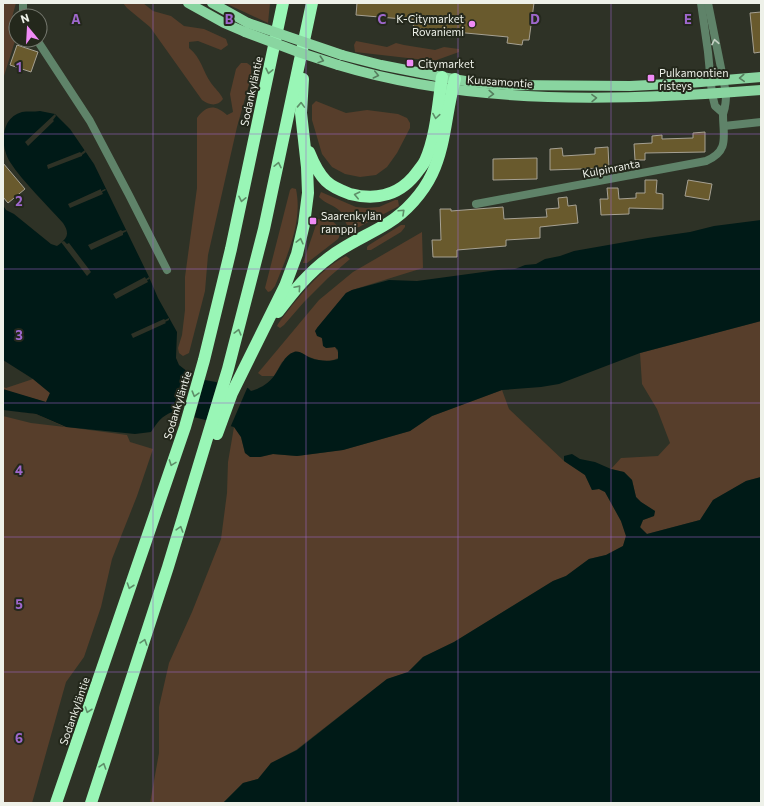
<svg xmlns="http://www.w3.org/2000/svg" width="764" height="806" font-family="Commissioner,sans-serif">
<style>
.green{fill:#573e2b}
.water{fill:#001a17}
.pier{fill:#2e3226}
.building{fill:#695a2d;stroke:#a6a193}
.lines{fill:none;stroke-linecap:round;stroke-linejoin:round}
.minor{stroke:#5f8369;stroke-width:8}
.major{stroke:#89d5a0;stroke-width:10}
.highway{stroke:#99f6b6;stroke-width:12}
.major-bridge{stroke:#89d5a0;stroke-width:10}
.oneway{stroke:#c3d0c3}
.oneway2{stroke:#567e5e}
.oneway3{stroke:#5e8f69}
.grid{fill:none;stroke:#9e67cc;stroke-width:1;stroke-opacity:0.55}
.poi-dot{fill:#f08bf6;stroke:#24281c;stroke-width:1.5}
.labels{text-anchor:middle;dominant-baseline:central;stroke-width:4;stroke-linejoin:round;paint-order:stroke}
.poi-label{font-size:11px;fill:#eef1e9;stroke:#24281c;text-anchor:start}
.street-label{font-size:11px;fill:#eef1e9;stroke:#24281c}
.grid-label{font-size:13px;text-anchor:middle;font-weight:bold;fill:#9e67cc;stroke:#24281c;stroke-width:4;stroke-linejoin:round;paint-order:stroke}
</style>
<rect width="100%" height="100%" fill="#2e3226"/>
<g class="green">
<polygon points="3,3 16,3 11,21 16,31 16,38 3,79"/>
<path d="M123,3h20l10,8 18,5 13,10 20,3 22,10 2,6 -7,5 -23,-9 -9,1v6c12,9 14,24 22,35 4,6 9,9 12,16 -6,8 -14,6 -21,1l-52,-73 -23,-19z"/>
<polygon points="225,3 270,3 268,23"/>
<polygon points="356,41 387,47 396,43 404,45 435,50 444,47 459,49 459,52 434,61 355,52 354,45"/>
<path d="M241,63h6l4,3v11l-14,50 -29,128 -3,36 -16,62 -6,3 -4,-3 -1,-5 4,-13 3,-25v-33l12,-89v-70c9,-13 18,-14 30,-3l6,-3 -3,-18 6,-25z"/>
<polygon points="316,101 346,113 367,110 398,114 407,118 410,123 410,128 397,153 387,167 376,175 360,177 345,174 332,167 322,154 312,120 312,105"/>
<path d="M292,188l4,1c7,33 -9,67 -21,97l-4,5 -3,1 -3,-4 25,-98z"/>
<path d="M321,192l35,15 10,1 13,-1 16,-7h3l1,6 -40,21 -8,2c-6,-4 -6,-11 -10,-17 -6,-7 -16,-8 -22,-15z"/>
<path d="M318,219c4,0 10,-1 14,2 6,4 10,12 6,18l-31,24h-4z"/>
<polygon points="401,225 405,225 405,227 401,232 371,250 367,250 367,247 369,245"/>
<path d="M422,232l1,36 -71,22 -6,3 -29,35 9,20 9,-1 4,7 -1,4c-12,7 -28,0 -39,-6l-17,10 -8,14h-12l-4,-3 61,-73 34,-28z"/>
<path d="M346,256l4,3 -22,19 -24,24 -20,23 -4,3 -3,-2 1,-2c17,-23 43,-56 68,-68z"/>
<polygon points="761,321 761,477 746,481 713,500 700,520 647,534 640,528 643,520 654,516 655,511 641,502 636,497 632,480 624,472 611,469 621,458 658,456 670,443 657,409 642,384 640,353"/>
<polygon points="33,379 50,393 46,402 3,390 3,387 6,388"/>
<polygon points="502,390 509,409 564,461 585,475 592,490 599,489 605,492 621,521 626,536 623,546 606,555 589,559 566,576 553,581 454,642 423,657 408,672 387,679 296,750 271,763 258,779 243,783 223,803 150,803 159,753 159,707 169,663 192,612 221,539 227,493 228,462 234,427 241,437 245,453 260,457 273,454 297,456 343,450 410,431 432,416"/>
<polygon points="3,409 49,410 67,427 127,435 130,442 153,449 137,496 112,559 101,607 84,657 66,682 32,803 3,803 3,416 31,423 65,427 36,414"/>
</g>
<g class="water">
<path d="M40,111l15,3 15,15 24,35 55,113 9,21 19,34 -1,26 3,7 9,7 17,8 43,8 3,3c10,-3 17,-7 23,-15 6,-8 10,-21 20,-24 6,-2 11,4 17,6 7,3 20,4 27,1v-9l-3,-3 -9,1 -3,-2 -1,-8 -5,-2 -2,-5 2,-3 29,-35 6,-3 37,-10 28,1 81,-11 17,-1 10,-4 11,-1 9,-5 15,-3 14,-5 74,-13 42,-6 24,-6 47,-6v101l-121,32 -81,31 -18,3 -39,3 -70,26 -22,15 -67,19 -46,6 -24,-2 -13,3h-10l-5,-4 -4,-16 -7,-10 -61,-15c-11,3 -16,11 -22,20l-16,2 -69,-7 -30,-13 -33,-4v-21l43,13 4,-9 -17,-14 -30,-19v-155l3,5 8,4 37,30 6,2c9,-7 14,-11 6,-23 -16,-18 -40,-41 -53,-61 -10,-16 -10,-44 12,-50 5,-1 12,0 18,-1z"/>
<polygon points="572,454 580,459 595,462 611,469 624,472 632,480 636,497 641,502 655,511 654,516 643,520 640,527 647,534 700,520 713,500 746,481 761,477 761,803 223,803 243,783 258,779 271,763 297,750 387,679 408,672 423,657 454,642 553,581 566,576 589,559 606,555 623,546 626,536 621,521 605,492 599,489 592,490 585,475 564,461 564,456"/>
</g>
<g class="pier">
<polygon points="55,114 56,116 53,120 54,121 28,146 25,142"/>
<polygon points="85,150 86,152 82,155 82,156 48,169 47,165 80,152 81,153"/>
<polygon points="101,189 101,191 105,189 106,190 102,192 103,194 70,208 68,204"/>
<polygon points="121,230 122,231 126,230 127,231 123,233 123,235 91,250 88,245"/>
<polygon points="64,241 67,244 69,243 91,272 87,276 61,242"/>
<polygon points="145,277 146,279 149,277 150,279 147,280 148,282 116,299 113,294"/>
<polygon points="169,318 169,320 165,322 166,323 133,338 131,334 164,319 165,320"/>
<polygon points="190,371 205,378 194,419 177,415"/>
<polygon points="218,380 248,386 230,428 206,422"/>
</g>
<g class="building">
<polygon points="357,3 534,3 529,40 523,40 522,45 507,43 508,37 413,28 414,20 356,15"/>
<polygon points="761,12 761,52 754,53 750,13"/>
<polygon points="17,45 38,52 31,72 10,65"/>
<polygon points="705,132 705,152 645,153 645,160 635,160 634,144 652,143 652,136 662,135 662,139 693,138 693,133"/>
<polygon points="608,147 609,168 550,170 550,149 562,148 563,156 595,154 595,148"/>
<polygon points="537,158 537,179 493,180 493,159"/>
<polygon points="3,163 25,189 8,203 3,197"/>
<polygon points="645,180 657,180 656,193 663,194 663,209 629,208 629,214 601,215 600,199 608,199 607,188 618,188 619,199 636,198 636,193 645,193"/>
<polygon points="688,180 712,184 709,200 685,196"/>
<polygon points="567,197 568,206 576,205 578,223 540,227 540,238 506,240 506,246 457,250 457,257 433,257 432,240 441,240 440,209 451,209 451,211 503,207 504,219 547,217 546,209 559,208 558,198"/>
</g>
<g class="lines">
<g class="minor">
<polyline points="701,3 708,52 712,94 715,106 723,113"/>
<polyline points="23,16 23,3"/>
<polyline points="37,40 90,121 129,195 167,270"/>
<polyline points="724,126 761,122"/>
<path d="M476,204l230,-43c24,-10 17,-25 17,-46 0,-3 2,-6 2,-9 1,-4 1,-9 1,-13l-18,-90"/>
</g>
<g class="major">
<polyline points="188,3 224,23 245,32"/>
<polyline points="212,3 248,23"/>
<polyline points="342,55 381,65 442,77 471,82 507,85 630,86 689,83 761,77"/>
<path d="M338,65c135,41 284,36 423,25"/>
</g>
<g class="highway">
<path d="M309,152c4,10 9,21 17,29 6,6 16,10 24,13 27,7 51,1 68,-23 2,-3 5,-6 7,-10 11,-24 13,-57 17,-84"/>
<path d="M278,312c15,-20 31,-40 52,-55 18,-14 39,-22 58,-34 18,-11 35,-30 44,-49 14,-29 14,-64 23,-95"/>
<polyline points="217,434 232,393 285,286 297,254 304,224 308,193 307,167 301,113 303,79"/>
<polyline points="56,803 185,427 204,360 231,249 283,3"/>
<polyline points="91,803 168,567 228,369 264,229 312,3"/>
</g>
<g class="major-bridge">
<polyline points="248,23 342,55"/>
<polyline points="245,32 301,53 338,65"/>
</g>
</g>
<defs><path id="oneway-chevron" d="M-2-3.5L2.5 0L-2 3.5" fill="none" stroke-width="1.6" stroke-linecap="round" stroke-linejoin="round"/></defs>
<use class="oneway" href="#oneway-chevron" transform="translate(715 42) rotate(-101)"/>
<g class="oneway2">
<use href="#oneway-chevron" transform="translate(321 60) rotate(18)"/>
<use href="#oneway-chevron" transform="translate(376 75) rotate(13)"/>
<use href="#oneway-chevron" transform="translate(742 78) rotate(176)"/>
<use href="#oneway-chevron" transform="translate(491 94) rotate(3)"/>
<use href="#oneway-chevron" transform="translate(594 98) rotate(-1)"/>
</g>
<g class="oneway3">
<use href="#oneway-chevron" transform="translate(269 71) rotate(102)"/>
<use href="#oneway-chevron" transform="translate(301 105) rotate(-88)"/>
<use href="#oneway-chevron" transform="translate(436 116) rotate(99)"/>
<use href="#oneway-chevron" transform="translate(278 165) rotate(-78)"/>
<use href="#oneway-chevron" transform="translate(357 195) rotate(-167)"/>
<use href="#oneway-chevron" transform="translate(242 199) rotate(102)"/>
<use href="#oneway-chevron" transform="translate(402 212) rotate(-43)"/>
<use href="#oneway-chevron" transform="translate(300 241) rotate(-76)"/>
<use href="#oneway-chevron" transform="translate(298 288) rotate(-49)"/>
<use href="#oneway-chevron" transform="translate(238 332) rotate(-75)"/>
<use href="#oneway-chevron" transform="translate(195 394) rotate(106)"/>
<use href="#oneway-chevron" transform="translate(172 463) rotate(110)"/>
<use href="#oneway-chevron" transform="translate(180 529) rotate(-73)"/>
<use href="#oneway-chevron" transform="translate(130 586) rotate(109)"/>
<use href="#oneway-chevron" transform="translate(144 642) rotate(-72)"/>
<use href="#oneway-chevron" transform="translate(88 710) rotate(109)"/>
<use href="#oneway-chevron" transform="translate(103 766) rotate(-72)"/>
</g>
<path class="grid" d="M153,3v800M306,3v800M458,3v800M611,3v800M3,134h758M3,269h758M3,403h758M3,537h758M3,672h758"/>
<g class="poi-dot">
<circle cx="472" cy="24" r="4"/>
<rect x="406" y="59" width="8" height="8" rx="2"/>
<rect x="647" y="74" width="8" height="8" rx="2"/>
<rect x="309" y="217" width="8" height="8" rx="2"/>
</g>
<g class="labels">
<g class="poi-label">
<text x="464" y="18" text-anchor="end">K-Citymarket<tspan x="464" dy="13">Rovaniemi</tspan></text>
<text x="418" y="63">Citymarket</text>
<text x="659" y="72">Pulkamontien<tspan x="659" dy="13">risteys</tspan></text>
<text x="321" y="215">Saarenkylän<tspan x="321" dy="13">ramppi</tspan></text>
</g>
<g class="street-label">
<text transform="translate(500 81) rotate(4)">Kuusamontie</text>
<text transform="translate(251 91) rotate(-78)">Sodankyläntie</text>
<text transform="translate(611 168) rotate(-11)">Kulpinranta</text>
<text transform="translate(177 405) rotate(-73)">Sodankyläntie</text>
<text transform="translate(74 711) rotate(-71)">Sodankyläntie</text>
</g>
</g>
<g class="grid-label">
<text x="76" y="24">A</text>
<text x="229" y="24">B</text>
<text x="382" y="24">C</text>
<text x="535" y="24">D</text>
<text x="688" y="24">E</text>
<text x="19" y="72">1</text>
<text x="19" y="206">2</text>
<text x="19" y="340">3</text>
<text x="19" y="475">4</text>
<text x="19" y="609">5</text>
<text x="19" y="743">6</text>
</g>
<rect width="764" height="806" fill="none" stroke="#eef1e9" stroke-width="8"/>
<g transform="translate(28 28) rotate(342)"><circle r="19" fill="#24281c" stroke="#75786e"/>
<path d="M0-3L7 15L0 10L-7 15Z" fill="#f08bf6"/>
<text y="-6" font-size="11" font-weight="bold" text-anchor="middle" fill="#eef1e9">N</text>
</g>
</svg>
